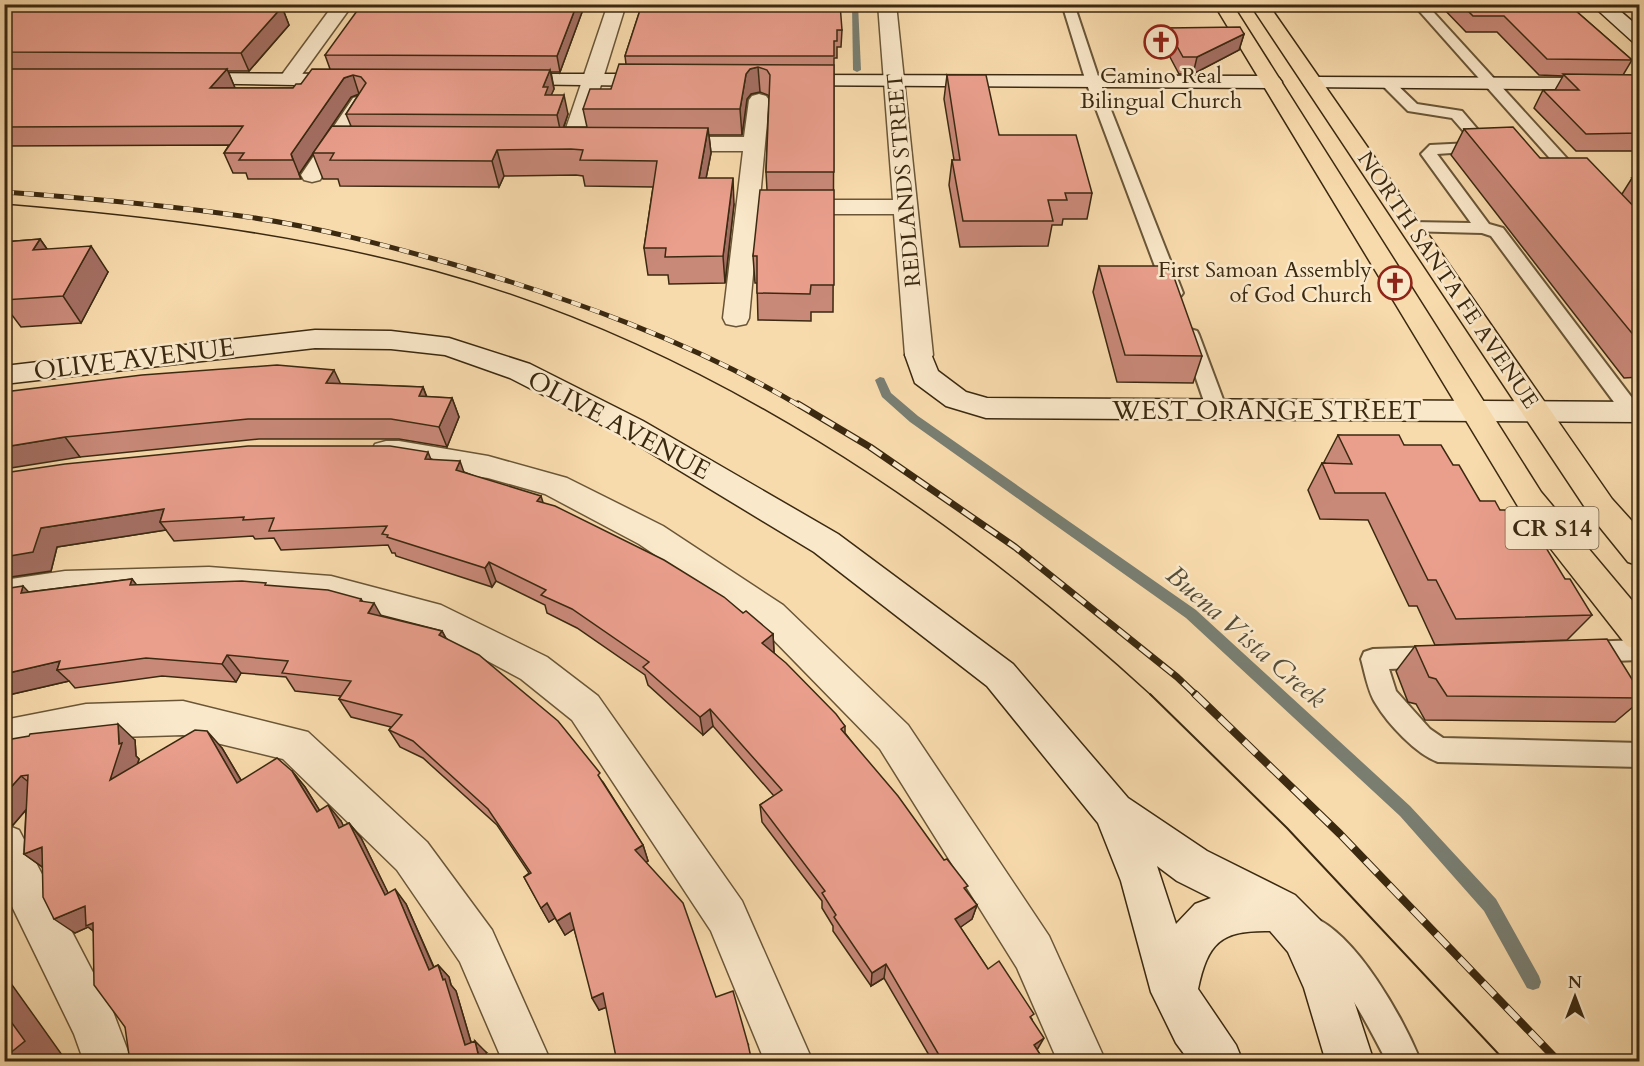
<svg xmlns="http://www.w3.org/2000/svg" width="1644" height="1066" font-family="Cardo,serif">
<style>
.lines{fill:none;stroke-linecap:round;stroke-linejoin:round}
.stream{fill:#797f73;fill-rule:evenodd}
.lane-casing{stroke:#6a5637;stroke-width:4}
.street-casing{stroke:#6a5637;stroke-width:3}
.secondary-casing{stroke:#3b2910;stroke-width:3}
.primary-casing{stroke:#3b2910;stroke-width:3}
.lane{fill:#fae8ca;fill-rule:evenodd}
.street{fill:#fae8ca;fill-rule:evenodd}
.secondary{fill:#fae8ca;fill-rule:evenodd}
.primary{fill:#f8dbad;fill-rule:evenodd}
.tram-far1{stroke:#3b2910;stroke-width:1.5}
.tram{stroke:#3b2910;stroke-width:2}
.rail-far2-casing{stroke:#3b2910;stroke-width:5}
.rail-far1-casing{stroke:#3b2910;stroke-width:7}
.rail-casing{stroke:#3b2910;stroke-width:8}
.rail-far2{stroke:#fae8ca;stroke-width:4;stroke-dasharray:10;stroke-linecap:butt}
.rail-far1{stroke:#fae8ca;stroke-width:4.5;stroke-dasharray:14;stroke-linecap:butt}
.rail{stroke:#fae8ca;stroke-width:6;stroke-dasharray:17;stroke-linecap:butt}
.wall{fill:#c98979;stroke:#3b2910;stroke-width:1.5;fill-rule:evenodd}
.shaded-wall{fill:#a46f63;stroke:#3b2910;stroke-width:1.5}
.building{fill:#ea9f8d;stroke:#3b2910;stroke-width:1.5}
.labels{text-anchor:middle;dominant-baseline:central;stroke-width:5;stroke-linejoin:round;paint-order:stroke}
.far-poi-label{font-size:22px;fill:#3b2910;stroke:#fae8ca}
.far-street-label{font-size:22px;fill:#3b2910;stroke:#fae8ca}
.shield{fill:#fae8ca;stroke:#746248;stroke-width:1.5}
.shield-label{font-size:24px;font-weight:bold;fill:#3b2910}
.street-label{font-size:26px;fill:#3b2910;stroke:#fae8ca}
.water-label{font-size:27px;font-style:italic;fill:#554d39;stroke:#fae8ca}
</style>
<rect width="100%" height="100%" fill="#f8dbad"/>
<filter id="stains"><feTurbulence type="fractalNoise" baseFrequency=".00333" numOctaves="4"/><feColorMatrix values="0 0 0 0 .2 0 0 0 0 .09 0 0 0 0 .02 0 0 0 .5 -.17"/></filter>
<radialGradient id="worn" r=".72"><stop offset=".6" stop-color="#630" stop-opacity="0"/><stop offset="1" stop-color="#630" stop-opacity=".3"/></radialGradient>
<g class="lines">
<g class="stream">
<polygon points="852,4 858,4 861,70 857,72 853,70"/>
<polygon points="880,377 884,378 891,393 918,416 1196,610 1410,806 1496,899 1539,976 1541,982 1539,988 1533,990 1527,988 1484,911 1400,816 1186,618 910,422 882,397 875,380"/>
</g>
<defs>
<g id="lane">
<polygon points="1062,4 1074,4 1100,82 1183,293 1180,297 1168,297 1165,293 1086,82"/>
<polygon points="1413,4 1426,4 1583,176 1585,179 1583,182 1571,182"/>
<polygon points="1387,79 1392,80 1417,104 1462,111 1485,138 1487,141 1480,151 1437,154 1489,224 1503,228 1639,407 1639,417 1632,419 1625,417 1491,236 1482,233 1405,231 1403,227 1405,223 1411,222 1471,223 1421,154 1430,145 1471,143 1472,141 1452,118 1408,111 1380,83"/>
<polygon points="1190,329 1197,331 1199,335 1227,410 1224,415 1217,417 1210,415 1207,410 1181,335 1183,331"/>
<polygon points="1640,640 1640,660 1586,662 1577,659 1574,652 1577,645 1586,642"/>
<path d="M1436,647l9,3 3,7 -3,7 -9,3 -47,2 7,22 34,38 13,9 197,5v24l-202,-5c-22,-8 -50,-38 -62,-58 -8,-12 -11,-31 -15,-45l3,-7 9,-3z"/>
<path d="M1313,917c44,18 90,101 108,145h-34c-15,-29 -30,-58 -50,-85 -12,-17 -31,-26 -39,-45l4,-11z"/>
</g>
<g id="street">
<polygon points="334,4 353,4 295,84 281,84 278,80"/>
<polygon points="608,4 626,4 583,143 580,148 572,150 564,148 561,143"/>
<polygon points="878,4 896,4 933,355 929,361 919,364 909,361 905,355 894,214 789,214 781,212 777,207 781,202 789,200 893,200"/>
<polygon points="759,94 766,96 769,100 749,318 746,324 736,326 726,324 723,318 743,151 666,151 658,149 655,144 658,139 666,137 744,137 749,100 752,96"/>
<polygon points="360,96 367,98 370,102 323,175 320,180 312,182 304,180 301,175 353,98"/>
<polygon points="386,441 399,441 488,456 567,478 663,526 783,605 908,725 1049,936 1106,1062 1058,1062 1017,968 880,749 759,625 639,544 545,494 488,478 375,460 371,452 375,444"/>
<polygon points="209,567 331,576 441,605 547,657 598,696 742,901 813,1062 765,1062 711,931 572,720 521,679 432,631 331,604 209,593 65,599 4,608 4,580 65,571"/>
<polygon points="183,701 308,732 427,842 492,930 551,1062 503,1062 460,962 397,870 283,759 183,735 86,738 4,754 4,720 86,704"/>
<polygon points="4,824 19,830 112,1009 132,1062 84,1062 74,1034 4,890"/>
</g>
<g id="secondary">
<polygon points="1591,4 1612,4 1640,28 1640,44 1633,42"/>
<polygon points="187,73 349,74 356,76 359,80 356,84 349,86 180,83 177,79 180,75"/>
<polygon points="508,74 658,74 665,76 668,80 665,84 658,86 501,84 498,80 501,76"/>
<polygon points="790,75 1272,76 1279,78 1282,82 1279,86 1272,88 783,85 780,81 783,77"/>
<polygon points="1313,77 1640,78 1640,90 1306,87 1303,83 1306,79"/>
<path d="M315,330l76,1 58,7 81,26 113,57 195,113 175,130 115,134 79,53 88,44 25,25 29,66 25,76h-48l-22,-74 -16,-36 -18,-21c-49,-1 -62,11 -72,58l38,56 7,17h-53l-14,-19 -25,-51 -30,-111 -23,-58 -111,-137 -173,-134 -193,-117 -111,-57 -65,-23 -54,-6 -76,-1 -311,36v-18zM1157,866l20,15 34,17 -16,6 -19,20z"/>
<polygon points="919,346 929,349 938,371 966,392 987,398 1640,402 1640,422 986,418 946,406 915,383 905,355 909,349"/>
</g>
<g id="primary">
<polygon points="1214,4 1232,4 1541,492 1640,610 1640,651 1627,646 1519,508"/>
<polygon points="1250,4 1268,4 1612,499 1640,530 1640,566 1628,562 1590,515"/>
</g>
</defs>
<use href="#lane" class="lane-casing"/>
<use href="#street" class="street-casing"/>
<use href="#secondary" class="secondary-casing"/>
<use href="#primary" class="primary-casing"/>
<use href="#lane" class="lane"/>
<use href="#street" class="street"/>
<use href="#secondary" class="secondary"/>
<use href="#primary" class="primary"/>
<path class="tram-far1" d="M4,204c145,12 290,29 431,67 268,73 514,239 717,425"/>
<polyline class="tram" points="1150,694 1287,828 1506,1062"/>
<defs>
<path id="rail-far2" d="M4,192c82,6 163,13 244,25 69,10 137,28 204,47 120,35 240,78 348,142"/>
<polyline id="rail-far1" points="798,404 870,447 1015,547 1177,677 1197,696"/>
<polyline id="rail" points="1195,694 1340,834 1559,1062"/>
</defs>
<use href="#rail-far2" class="rail-far2-casing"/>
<use href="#rail-far1" class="rail-far1-casing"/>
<use href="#rail" class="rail-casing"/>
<use href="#rail-far2" class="rail-far2"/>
<use href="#rail-far1" class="rail-far1"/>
<use href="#rail" class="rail"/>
</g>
<g class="wall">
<path d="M4,4l278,3 7,18 -40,46h-21l7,17h58l37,-19 -5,-14 260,-51 -25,68h-9l3,17 -3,6 17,19 -4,13h23l-4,-18 28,-20 15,-25 -1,-8 17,-52 200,26 -1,17h-4v11h-3l-1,254h-22v9l-53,-1 -1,-37h-2l-2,-27 14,-66 -1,-18 3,-75 -1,-2 -8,-3 -9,2 -4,5 -5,36h-33l2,18 -5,25 28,26 -9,79 -56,1 -1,-9h-20l-4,-27 9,-61 -68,-1 -2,-10 -7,-1 -72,1 -5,11 -159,-1 -2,-7h-15l-10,-25 -14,20 2,5h-53l-2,-6h-13l-9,-20 5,-8 -225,1zM359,94l-13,20 5,12 -27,11 27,-40z"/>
<polygon points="1439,4 1568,4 1632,60 1623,75 1640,75 1640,151 1576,151 1534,108 1543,90 1555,90 1563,76 1539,75 1497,32 1466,32"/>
<polygon points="1167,28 1244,34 1239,50 1193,74 1179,74 1163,44"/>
<polygon points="947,75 999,135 1092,193 1087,219 1063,219 1062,225 1052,225 1048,246 960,247 949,185 952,160 954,160 944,99"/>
<polygon points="1464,129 1540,158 1622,194 1632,178 1640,178 1640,377 1624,378 1451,155"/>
<polygon points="40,239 47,249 108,272 81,323 21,327 12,315 4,316 4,242"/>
<polygon points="1099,266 1202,356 1193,383 1117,382 1093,292"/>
<polygon points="341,384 423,387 427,397 452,398 459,417 447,447 399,439 259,439 80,457 4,392"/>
<polygon points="1338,435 1404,445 1453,465 1480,501 1500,510 1516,528 1565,579 1592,615 1567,640 1435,645 1417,606 1409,606 1368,520 1320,519 1308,490 1322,463 1325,463 1324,462"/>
<polygon points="431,459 543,503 743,613 773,634 774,652 774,653 845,726 845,733 977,905 972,919 960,927 988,969 1032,1019 1037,1050 1045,1062 933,1062 884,978 871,986 833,931 833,926 822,908 822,901 762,822 760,805 774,796 713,726 703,735 648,685 645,675 577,628 547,613 545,605 496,581 492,587 396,556 395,553 392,553 388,545 281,550 274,538 255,539 253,536 174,541 166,530 57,547 51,571 4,578 4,473"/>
<polygon points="132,579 136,585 268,586 363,602 380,615 442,631 446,638 603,782 643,845 648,861 646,862 716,997 748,1044 606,1007 599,1010 574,929 565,935 555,918 549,922 524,877 529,873 497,825 423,758 400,747 389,730 391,727 351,717 339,699 341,696 295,691 286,677 241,673 236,682 162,676 75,688 69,681 4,696 29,592"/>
<polygon points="1415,646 1640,692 1640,701 1615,722 1425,720 1416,704 1408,702 1396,671"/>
<polygon points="135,740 136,756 139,759 138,764 222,748 241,780 292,771 305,787 319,810 341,821 343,826 349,823 361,838 388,893 406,904 434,967 438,965 449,977 451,985 456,991 471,1042 486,1052 125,1027 93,931 88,927 75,933 42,867 24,854 26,810 13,825 4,821 4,748"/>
</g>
<g class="shaded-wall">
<polygon points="218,4 241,4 246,16"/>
<polygon points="577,4 585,4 560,72 557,56"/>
<polygon points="282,7 289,25 249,71 241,53"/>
<polygon points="1244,34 1239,50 1193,74 1197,57"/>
<polygon points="758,67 760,92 751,94 747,99 742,135 740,109 746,74 750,69"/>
<polygon points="227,69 235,88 210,88"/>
<polygon points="550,70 554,89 550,98 549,114 543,87"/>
<polygon points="353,75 359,94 351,97 299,174 301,179 291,154 344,78"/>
<polygon points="564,95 568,114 561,134 557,115"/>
<polygon points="708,128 711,153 701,204 699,178"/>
<polygon points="497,150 504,176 499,187 492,161"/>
<polygon points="733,178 734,204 725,283 723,256"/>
<polygon points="40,239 58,265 33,250"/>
<polygon points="91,246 108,272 81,323 63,296"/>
<polygon points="334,370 343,389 326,383"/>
<polygon points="423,387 430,407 419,396"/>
<polygon points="452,398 459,417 447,447 439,427"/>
<polygon points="65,437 80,457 4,469 4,447"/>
<polygon points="428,452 436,472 425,459"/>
<polygon points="460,461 467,481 456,470"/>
<polygon points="541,496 547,515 537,501"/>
<polygon points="164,509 160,522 166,530 57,547 51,571 4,578 4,557 41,528"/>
<polygon points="489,562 496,581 492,587 485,568"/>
<polygon points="132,579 147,598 130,585"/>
<polygon points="23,586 41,605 21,593"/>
<polygon points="361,599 369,612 374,603 384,621 379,631 360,601"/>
<polygon points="442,631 451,649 439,635"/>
<polygon points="773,634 774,652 763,661 762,643"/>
<polygon points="227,655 241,673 236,682 222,664"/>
<polygon points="60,661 57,670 69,681 4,696 4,674"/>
<polygon points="710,709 713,726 703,735 700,717"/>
<polygon points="118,724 135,740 136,756 139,759 127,796 110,780 119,744"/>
<polygon points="207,731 222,748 252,799 237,783"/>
<polygon points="292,771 305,787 330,827 317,812"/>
<polygon points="21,776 41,792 13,825 4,819 4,795"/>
<polygon points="328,805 341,821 352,843 339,828"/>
<polygon points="349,823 361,838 396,909 385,895"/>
<polygon points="643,845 648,861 640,866 635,850"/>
<polygon points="42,847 44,868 24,854"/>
<polygon points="395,889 406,904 440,982 429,970"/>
<polygon points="547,903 555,918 549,922 541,908"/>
<polygon points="977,905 972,919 951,934 955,919"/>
<polygon points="85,906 106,940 88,927 75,933 54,919"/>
<polygon points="570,913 577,927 565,935 557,921"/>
<polygon points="886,964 884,978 871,986 872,973"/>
<polygon points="438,965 449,977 451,985 456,991 475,1056 465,1045"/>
<polygon points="4,979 10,982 67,1062 4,1062"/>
<polygon points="603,993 610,1006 599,1010 592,998"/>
<polygon points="1044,1038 1037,1050 1034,1045"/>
<polygon points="475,1041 486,1052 488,1062 480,1062"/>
</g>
<g class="building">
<polygon points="4,4 233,4 232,6 282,7 241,53 4,52"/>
<polygon points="362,4 577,4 557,56 325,55"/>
<polygon points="642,4 840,4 842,30 837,30 837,41 834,41 834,56 625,56"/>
<polygon points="1461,4 1568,4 1632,60 1547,59 1504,16 1473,16"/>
<polygon points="1240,27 1244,34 1197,57 1183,57 1167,28"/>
<polygon points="619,64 834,65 834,172 766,172 770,75 767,70 758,67 750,69 746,74 740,109 583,109 590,89 611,89"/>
<polygon points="4,69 227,69 210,88 293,88 296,84 301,84 312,69 550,70 543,87 548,87 545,95 564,95 557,115 346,114 366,83 361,77 353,75 344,78 291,154 293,160 239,160 244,153 224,153 243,126 4,127"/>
<polygon points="1563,74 1640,75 1640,133 1586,134 1543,90 1579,90"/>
<polygon points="947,75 986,75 999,135 1076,135 1092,193 1065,193 1067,200 1048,200 1053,221 963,221 952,160 960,160"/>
<polygon points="332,126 708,128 699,178 733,178 723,256 665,257 666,248 644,248 657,161 580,160 583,150 571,149 497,150 492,161 330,160 334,153 313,153"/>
<polygon points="1513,127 1540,158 1587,158 1640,213 1640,343 1464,129"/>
<polygon points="1632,178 1640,178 1640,186"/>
<polygon points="760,190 834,190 834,285 811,285 810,294 757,293 757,256 753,256"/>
<polygon points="40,239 33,250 91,246 63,296 4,300 4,296 10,287 4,287 4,242"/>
<polygon points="1099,266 1170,266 1202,356 1125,355"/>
<polygon points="277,365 334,370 326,383 423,387 419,396 452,398 439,427 391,419 248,419 65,437 4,447 4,392 142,375"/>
<polygon points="1338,435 1399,435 1404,445 1441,445 1453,465 1459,465 1480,501 1495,501 1500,510 1505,510 1516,528 1534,528 1565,579 1570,579 1592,615 1456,619 1436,580 1428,580 1385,493 1335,493 1322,463 1352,464"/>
<polygon points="248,446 390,446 428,452 425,459 460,461 456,470 541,496 537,501 555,506 664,560 724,597 743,613 746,611 773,634 762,643 786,663 836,714 845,726 841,729 898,796 944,860 947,859 968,886 964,888 977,905 955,919 988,969 999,961 1034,1014 1030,1017 1044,1038 1034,1045 1045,1062 943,1062 886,964 872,973 834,917 836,915 822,893 825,891 760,805 782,790 710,709 700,717 643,667 649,662 572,609 541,595 546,590 489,562 485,568 387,537 388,535 382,534 387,526 269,531 274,518 243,520 244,517 160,522 164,509 41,528 33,552 4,557 4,473 65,464"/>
<polygon points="132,579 130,585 242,581 266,583 265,585 328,590 361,599 360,601 374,603 368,613 442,631 439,635 479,655 558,721 600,773 598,775 643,845 635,850 683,903 716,997 733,991 748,1044 752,1062 647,1062 646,1059 642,1062 634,1062 634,1058 626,1062 617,1062 603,993 592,998 570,913 557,921 547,903 541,908 524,877 531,873 488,809 413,741 389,730 402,715 339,699 351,681 282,673 288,661 227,655 222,664 146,658 57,670 60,661 4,674 4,589 23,586 21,593"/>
<polygon points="1607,639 1640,692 1640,698 1447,696 1436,679 1429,677 1415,646"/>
<polygon points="118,724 119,744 122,743 110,780 195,730 207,731 237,783 277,758 292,771 317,812 328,805 339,828 349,823 385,895 395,889 429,970 438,965 443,980 445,979 465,1045 475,1041 480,1062 130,1062 125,1027 94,985 93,923 86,926 85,906 54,919 43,897 42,847 24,854 28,775 21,776 4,795 4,748 5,746 9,745 12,739 29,736 30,734"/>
<polygon points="4,1012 25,1041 4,1058"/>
</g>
<defs>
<symbol id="church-ring" viewBox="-11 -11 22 22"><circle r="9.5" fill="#fae8ca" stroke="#8f2418" stroke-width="1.5"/><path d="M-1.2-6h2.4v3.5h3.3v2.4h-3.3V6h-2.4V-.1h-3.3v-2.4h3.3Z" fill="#8f2418"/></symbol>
</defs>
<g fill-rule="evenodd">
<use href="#church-ring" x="1142" y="23" width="38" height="38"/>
<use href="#church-ring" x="1376" y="264" width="38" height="38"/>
</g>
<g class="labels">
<g class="far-poi-label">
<text x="1161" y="76">Camino Real<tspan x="1161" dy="25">Bilingual Church</tspan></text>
<text x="1372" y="270" text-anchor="end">First Samoan Assembly<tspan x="1372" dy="25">of God Church</tspan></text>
</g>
<g class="far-street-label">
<text transform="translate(904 180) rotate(-95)">REDLANDS STREET</text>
<text transform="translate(1448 280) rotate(56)">NORTH SANTA FE AVENUE</text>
</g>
<rect class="shield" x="1505.5" y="507" width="93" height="42" rx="4.5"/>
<g class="shield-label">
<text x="1552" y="528">CR S14</text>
</g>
<g class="street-label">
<text transform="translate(134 359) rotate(-7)">OLIVE AVENUE</text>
<text x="1267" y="410">WEST ORANGE STREET</text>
<text transform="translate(619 425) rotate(28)">OLIVE AVENUE</text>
</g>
<g class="water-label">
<text transform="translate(1246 637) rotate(41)">Buena Vista Creek</text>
</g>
</g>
<rect width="1644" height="1066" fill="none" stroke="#f8dbad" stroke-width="24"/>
<rect x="6" y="6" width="1632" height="1054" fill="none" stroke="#3b2910" stroke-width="3"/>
<rect x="12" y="12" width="1620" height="1042" fill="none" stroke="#3b2910" stroke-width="1.5"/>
<g transform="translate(1575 997)" stroke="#fae8ca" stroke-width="4.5" paint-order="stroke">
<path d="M0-4.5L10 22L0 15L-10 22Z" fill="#3b2910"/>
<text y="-9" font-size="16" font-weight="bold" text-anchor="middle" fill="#3b2910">N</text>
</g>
<rect width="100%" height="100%" filter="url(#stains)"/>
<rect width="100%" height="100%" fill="url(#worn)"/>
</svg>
